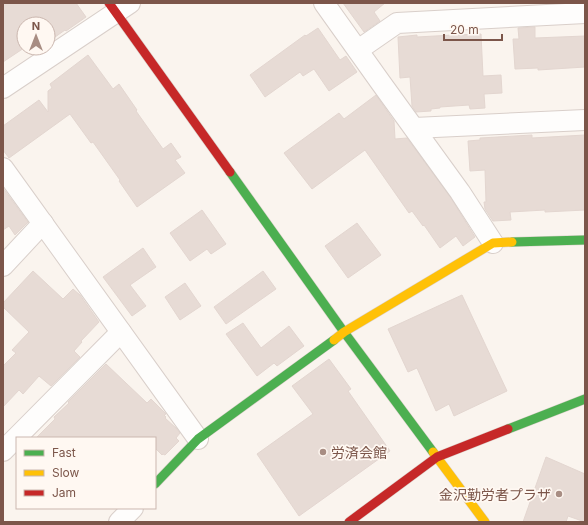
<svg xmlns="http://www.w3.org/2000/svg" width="588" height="525" font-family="Inter,'Noto Sans JP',sans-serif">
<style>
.building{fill:#e7dbd5;stroke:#e3d6d0}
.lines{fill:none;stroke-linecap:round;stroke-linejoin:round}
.street-casing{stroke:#d9cfca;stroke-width:22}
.fast-casing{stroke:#dad0ca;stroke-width:10}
.slow-casing{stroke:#dad0ca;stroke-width:10}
.jam-casing{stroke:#dad0ca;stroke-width:10}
.street{stroke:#fefdfc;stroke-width:20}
.fast{stroke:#4caf50;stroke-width:9}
.slow{stroke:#ffc107;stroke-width:9}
.jam{stroke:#c62828;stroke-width:9}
.poi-dot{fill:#a88d83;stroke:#fff8f2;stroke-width:1.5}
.labels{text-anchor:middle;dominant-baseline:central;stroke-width:3.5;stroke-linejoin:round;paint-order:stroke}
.poi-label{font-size:14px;fill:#7c564a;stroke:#fff8f2;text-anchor:start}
</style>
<rect width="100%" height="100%" fill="#faf4ee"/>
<g class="building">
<polygon points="3,3 76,3 86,17 66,31 65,30 48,42 48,24 24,24 24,48 3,62"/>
<polygon points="343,3 385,3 374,12 380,21 364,32"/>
<polygon points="535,27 535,38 585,36 585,67 538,70 538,68 515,69 513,39 519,39 518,28"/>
<polygon points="318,28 340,60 346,56 357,72 329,91 314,69 303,76 300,72 265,97 250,75 305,35 306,36"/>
<polygon points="481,34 483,76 501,75 502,93 484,94 485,108 470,109 469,105 440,107 440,108 431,109 431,111 416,112 412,106 410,77 400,78 398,37 417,35 417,37 453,35"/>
<polygon points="88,55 113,89 119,84 137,110 136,111 163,149 171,143 181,157 175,160 185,173 137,207 119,181 120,180 93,142 91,143 70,114 9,158 3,150 3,126 39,100 48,112 48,91 52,88 50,84"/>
<polygon points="376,95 394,121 395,139 407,138 451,198 475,237 463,246 456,236 440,248 424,225 423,226 412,211 409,213 365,150 312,189 284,153 339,113 344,119"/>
<polygon points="532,135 532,138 585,135 585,210 545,212 545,210 510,212 511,220 493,221 485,209 484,202 486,202 485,170 470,171 468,141 480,140 480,138"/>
<polygon points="3,188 28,222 15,235 9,226 3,230"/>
<polygon points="202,210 226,244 211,254 207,249 190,261 170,233"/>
<polygon points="357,223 381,255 348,278 325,246"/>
<polygon points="143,248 156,267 130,285 146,306 132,316 103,277"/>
<polygon points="33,271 63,299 73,289 80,295 99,322 81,341 82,342 74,351 80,357 51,386 39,376 23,394 19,390 3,407 3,366 16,353 12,350 29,332 3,307 3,303"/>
<polygon points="263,271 276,289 226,324 214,307"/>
<polygon points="185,283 201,306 180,320 165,297"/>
<polygon points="462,295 507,391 454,416 449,404 436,411 417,368 408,372 388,329"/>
<polygon points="243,323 261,348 289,326 304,346 277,366 274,363 257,376 226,334"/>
<polygon points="329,359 351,389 348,391 390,451 299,516 257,454 313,414 292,386"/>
<polygon points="106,364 147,403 151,399 166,414 164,415 166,417 165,418 176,428 180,433 176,438 179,441 165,455 163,454 162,455 155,448 155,438 36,438 55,419 54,417 69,403 68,402"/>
<polygon points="546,457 585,474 585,522 568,516 566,522 523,522"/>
</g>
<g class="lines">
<defs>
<g id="street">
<polyline points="324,3 381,83 460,192 493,243"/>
<polyline points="358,50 397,23 585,13"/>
<polyline points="3,88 130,3"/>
<polyline points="414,128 585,120"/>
<polyline points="3,168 198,439"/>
<polyline points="3,266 43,223"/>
<polyline points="3,451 121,332"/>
<polyline points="119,522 133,508"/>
</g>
<g id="fast">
<polyline points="230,172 344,332 433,452"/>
<polyline points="512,242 585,240"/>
<polyline points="508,429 585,399"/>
<polyline points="155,484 198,439 334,340"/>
</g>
<g id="slow">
<polyline points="334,340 344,332 493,243 512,242"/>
<polyline points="433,452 485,522"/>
</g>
<g id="jam">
<polyline points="109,3 230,172"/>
<polyline points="349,522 437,457 508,429"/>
</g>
</defs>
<use href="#street" class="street-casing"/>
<use href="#fast" class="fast-casing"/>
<use href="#slow" class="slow-casing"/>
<use href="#jam" class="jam-casing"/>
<use href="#street" class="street"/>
<use href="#fast" class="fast"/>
<use href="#slow" class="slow"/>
<use href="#jam" class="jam"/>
</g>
<g class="poi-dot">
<circle cx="323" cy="452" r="4"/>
<circle cx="559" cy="494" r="4"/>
</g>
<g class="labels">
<g class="poi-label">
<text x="331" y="452">労済会館</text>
<text x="551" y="494" text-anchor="end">金沢勤労者プラザ</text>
</g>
</g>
<rect width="588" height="525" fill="none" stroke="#7c564a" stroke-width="8"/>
<rect x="16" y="437" width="140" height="72" fill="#fff8f2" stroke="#cbb7af"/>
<rect x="24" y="450" width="20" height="6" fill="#4caf50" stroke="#cbb7af"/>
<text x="52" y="457" font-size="12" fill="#7c564a">Fast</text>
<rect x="24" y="470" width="20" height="6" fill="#ffc107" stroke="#cbb7af"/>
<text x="52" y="477" font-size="12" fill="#7c564a">Slow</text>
<rect x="24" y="490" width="20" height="6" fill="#c62828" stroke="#cbb7af"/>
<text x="52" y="497" font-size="12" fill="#7c564a">Jam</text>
<g transform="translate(36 36)"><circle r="19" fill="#fff8f2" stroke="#cbb7af"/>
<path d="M0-3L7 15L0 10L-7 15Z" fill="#a88d83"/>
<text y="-6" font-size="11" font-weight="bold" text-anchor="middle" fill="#7c564a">N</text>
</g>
<path d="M444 34v6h58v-6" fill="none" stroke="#7c564a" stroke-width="2"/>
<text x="450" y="34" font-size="12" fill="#7c564a" stroke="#fff8f2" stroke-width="3" paint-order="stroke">20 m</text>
</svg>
